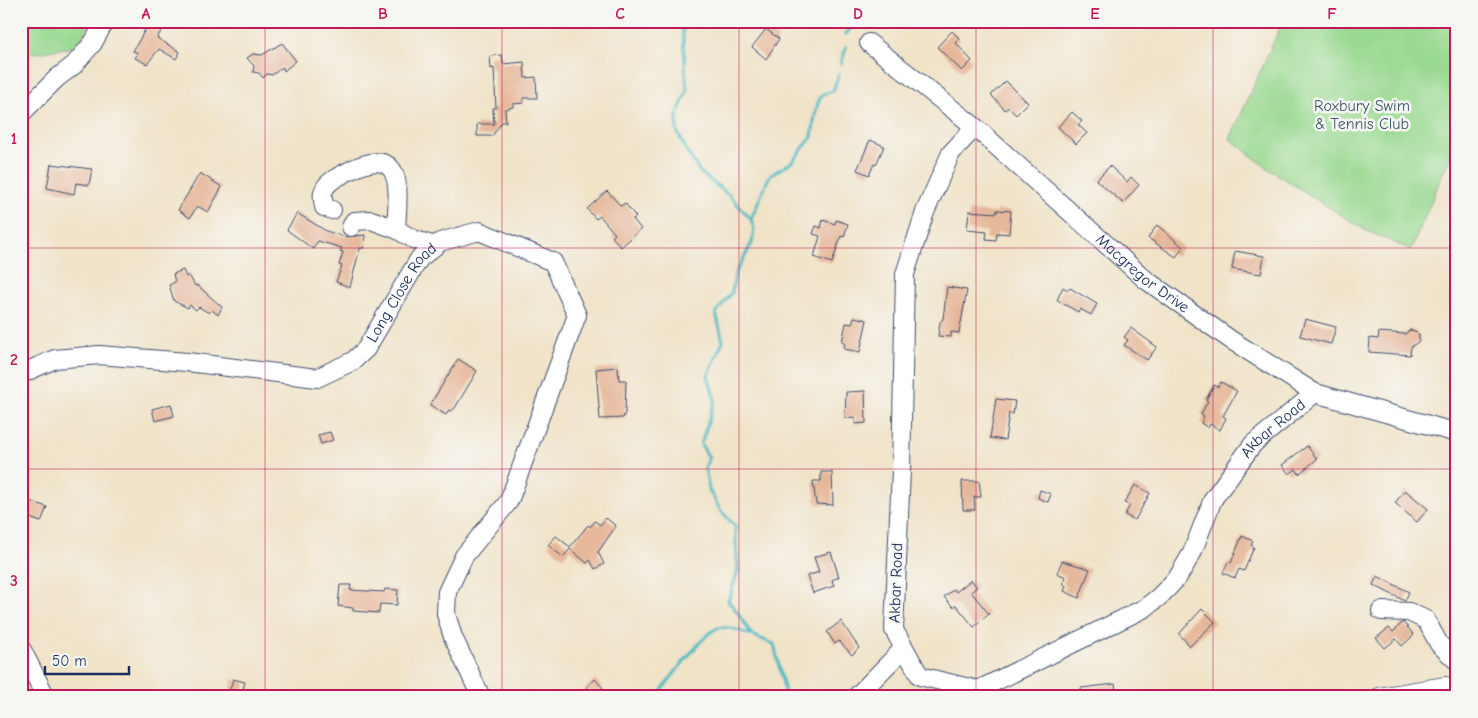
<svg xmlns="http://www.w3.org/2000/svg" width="1478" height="718" font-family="'Comic Neue',sans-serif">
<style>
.green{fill:#99d990;stroke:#5a8477}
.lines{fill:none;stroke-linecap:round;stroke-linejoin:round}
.stream{stroke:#4ab9c3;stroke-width:3}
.building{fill:#e6b89b}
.minor-casing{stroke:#3b4a6e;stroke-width:20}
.minor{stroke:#fff;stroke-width:18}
.grid{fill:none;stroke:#c2185b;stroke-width:1;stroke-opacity:0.55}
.labels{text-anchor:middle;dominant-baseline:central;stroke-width:5;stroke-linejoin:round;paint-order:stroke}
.park-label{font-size:16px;fill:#3a5a6a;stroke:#f6f6f2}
.street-label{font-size:16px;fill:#1b2f5e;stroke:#f6f6f2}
.neatline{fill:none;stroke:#c2185b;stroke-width:2}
.grid-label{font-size:16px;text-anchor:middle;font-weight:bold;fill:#c2185b}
</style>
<rect width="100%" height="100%" fill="#f6f6f2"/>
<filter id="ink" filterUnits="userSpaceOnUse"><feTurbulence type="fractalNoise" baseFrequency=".02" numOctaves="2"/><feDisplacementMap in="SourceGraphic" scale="10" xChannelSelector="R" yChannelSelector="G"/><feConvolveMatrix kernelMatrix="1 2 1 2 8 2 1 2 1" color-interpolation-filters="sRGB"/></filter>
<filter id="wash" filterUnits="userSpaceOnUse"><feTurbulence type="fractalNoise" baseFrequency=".0096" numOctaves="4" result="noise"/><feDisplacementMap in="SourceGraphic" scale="20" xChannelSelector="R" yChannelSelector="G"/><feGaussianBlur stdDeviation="1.12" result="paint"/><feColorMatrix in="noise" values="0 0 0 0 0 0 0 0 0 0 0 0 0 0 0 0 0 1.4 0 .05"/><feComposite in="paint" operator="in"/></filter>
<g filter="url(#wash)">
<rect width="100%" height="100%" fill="#f0e3c8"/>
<g class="green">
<polygon points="21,21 90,21 78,46 36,53 21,52"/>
<polygon points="1283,21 1457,21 1457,145 1445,168 1411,250 1365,230 1270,170 1230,139"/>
</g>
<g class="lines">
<g class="stream">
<polyline points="682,21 687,91 677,115 677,131 686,150 700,172 729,195 751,219 754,229 752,243 735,274 732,292 716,313 723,341 708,376 715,400 701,444 709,458 705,468 709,490 721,511 735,526 738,571 728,601 735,609 752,635"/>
<polyline points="846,34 856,21"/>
<polyline points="841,64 846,47"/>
<polyline points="751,219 770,175 792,162 812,137 815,115 819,99 823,94 833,91 839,74"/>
<path d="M657,697c9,-13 48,-66 61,-69 14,-3 42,11 56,16l12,53"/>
</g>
</g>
<g id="blocks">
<g class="building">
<polygon points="150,21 163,28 157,38 180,52 176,59 159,49 147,64 135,58 138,53 133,51"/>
<polygon points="766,29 779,39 766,59 752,47"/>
<polygon points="952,31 960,39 956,43 972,61 962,71 937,47"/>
<polygon points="282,43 296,61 284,71 283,67 272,75 267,74 263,78 259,73 253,72 254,66 247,58 253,54 262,55"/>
<polygon points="502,55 503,64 524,62 525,78 536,77 537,98 523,98 524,103 513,104 513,107 505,109 506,122 502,122 492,136 477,136 477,124 494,124 493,108 496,108 494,68 491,69 490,56"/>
<polygon points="1006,81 1028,103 1016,115 1008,107 1005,110 991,95"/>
<polygon points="1072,112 1082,121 1078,125 1087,133 1076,144 1058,127"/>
<polygon points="870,140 884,146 876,165 874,164 869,175 857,170"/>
<polygon points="51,164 92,169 89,185 76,183 74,194 47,188"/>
<polygon points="1110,166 1127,182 1131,177 1139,185 1123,203 1096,180"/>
<polygon points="200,173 222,187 208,212 197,206 190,218 178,210"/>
<polygon points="607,191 621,206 625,203 636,217 633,219 641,229 621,247 612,237 615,234 600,216 596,219 587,209"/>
<polygon points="997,210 1011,211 1009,234 997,233 996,240 986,239 987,232 967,230 969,211 997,213"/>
<polygon points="297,213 326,231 345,237 365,235 364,248 360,248 350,287 336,282 342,266 339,265 343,252 340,251 342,248 318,241 313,249 287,230"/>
<polygon points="823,220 835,224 836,220 848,224 844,237 841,236 832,263 814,257 820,236 813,234 816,226 821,228"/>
<polygon points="1157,225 1183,247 1176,257 1148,238"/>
<polygon points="1235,251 1264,256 1261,274 1232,269"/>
<polygon points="183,270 186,277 189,275 195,286 197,285 222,307 218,315 212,310 209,313 199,307 196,310 190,305 188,308 174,301 169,285 175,282 173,274"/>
<polygon points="947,287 967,290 959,333 951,332 951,337 938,336 940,322 943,319"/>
<polygon points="1063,287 1068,290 1070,288 1097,304 1091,315 1080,309 1078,312 1057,300"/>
<polygon points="854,317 867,320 860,352 844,349 845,343 842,342 846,323 852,324"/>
<polygon points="1305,319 1336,327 1331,344 1300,336"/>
<polygon points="1131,328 1157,347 1147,360 1124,345 1128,340 1124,337"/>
<polygon points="1410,330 1415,331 1419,335 1419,341 1411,347 1410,355 1369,352 1370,338 1378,339 1379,332 1405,334"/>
<polygon points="458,359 477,371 455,408 451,411 449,410 446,415 430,405"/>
<polygon points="618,367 619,380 626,380 625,413 623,418 600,419 596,369"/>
<polygon points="1221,382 1237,391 1223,416 1226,418 1220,430 1210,424 1208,428 1201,423 1204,416 1201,414 1208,401 1206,400 1214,385 1218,387"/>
<polygon points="865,391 866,423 855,424 855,417 845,418 846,392"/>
<polygon points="996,399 1015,401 1013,414 1009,413 1005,440 990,438"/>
<polygon points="171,404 174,416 155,421 152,409"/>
<polygon points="330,432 333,440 321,444 318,435"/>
<polygon points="1307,446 1317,459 1299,474 1296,469 1289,474 1282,465"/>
<polygon points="821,472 832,472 833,505 816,504 813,481 821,481"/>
<polygon points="962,481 979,481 981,497 974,497 975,510 963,510"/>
<polygon points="1135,485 1150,493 1135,520 1125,515 1130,505 1124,503"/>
<polygon points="1040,490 1051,494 1048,502 1038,498"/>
<polygon points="1405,490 1428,509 1417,522 1395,503"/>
<polygon points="21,498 47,507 41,522 24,516 26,510 21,509"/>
<polygon points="606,518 616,526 598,552 604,564 595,569 590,560 587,563 570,549 563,557 548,545 556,536 570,547 588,525 590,527 595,521 600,525"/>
<polygon points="1242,536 1253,541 1251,545 1254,547 1244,571 1239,569 1235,578 1223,573 1228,562 1231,563"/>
<polygon points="831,552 839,577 832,580 834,586 813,593 807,576 819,572 814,557"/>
<polygon points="1062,561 1090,569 1079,598 1064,591 1066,586 1063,583 1066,577 1057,573"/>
<polygon points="1377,576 1409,592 1405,601 1373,585"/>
<polygon points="971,580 977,587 971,592 989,614 974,627 956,605 953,607 944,597 954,589 956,592"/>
<polygon points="340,585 351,585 350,590 384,592 385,589 398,590 397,605 380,604 379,613 353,611 353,608 338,606"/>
<polygon points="1202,609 1215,622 1190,646 1179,634"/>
<polygon points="841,621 859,648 852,655 839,641 835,644 827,632"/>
<polygon points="1403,622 1414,635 1402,646 1396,639 1385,648 1376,638 1389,628 1393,632"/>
<polygon points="233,679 245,682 242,693 239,692 238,697 228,697"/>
<polygon points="595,679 603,688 594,697 577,697"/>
<polygon points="1115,684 1117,697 1082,697 1081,688"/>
</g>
</g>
</g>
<g filter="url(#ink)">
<use href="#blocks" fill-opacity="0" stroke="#3b4a6e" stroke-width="1"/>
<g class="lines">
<defs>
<g id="minor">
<path id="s1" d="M869,43l106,84 171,153 85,60 84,53 142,40"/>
<polyline points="21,114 57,78 74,65 93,43 105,21"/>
<path id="s2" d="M975,127l-24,26 -26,59 -20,62 -4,197 -7,159 26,46 58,14 167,-82 15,-12 18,-19 14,-24 21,-54 40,-55 62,-51"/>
<path d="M332,210l-8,-3c-1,-7 -3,-13 1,-19 4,-8 20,-15 28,-19 53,-25 45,25 43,60l17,10 22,7"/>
<polyline points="351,227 354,221 371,220 396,229"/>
<path id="s3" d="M21,374l34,-15 44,-4 88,7 130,16 36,-17 13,-12 53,-90 21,-17 39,-11 74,31 24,53 -68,186 -45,55 -17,36 -1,22 7,23 28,60"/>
<polyline points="1381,611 1409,612 1426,620 1439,644 1457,661"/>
<polyline points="21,648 46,697"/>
<polyline points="856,697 904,648"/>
<polyline points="1379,697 1445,686 1457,688"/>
</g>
</defs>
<use href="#minor" class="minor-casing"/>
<use href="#minor" class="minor"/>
</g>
</g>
<path class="grid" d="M265,21v676M502,21v676M739,21v676M976,21v676M1213,21v676M21,248h1436M21,469h1436"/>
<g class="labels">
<g class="park-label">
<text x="1362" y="106">Roxbury Swim<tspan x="1362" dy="18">&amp; Tennis Club</tspan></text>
</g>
<g class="street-label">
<text stroke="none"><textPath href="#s1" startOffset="358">Macgregor Drive</textPath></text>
<text stroke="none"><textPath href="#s3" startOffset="425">Long Close Road</textPath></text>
<text stroke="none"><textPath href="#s2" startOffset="1044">Akbar Road</textPath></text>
<text transform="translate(896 583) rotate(-88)">Akbar Road</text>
</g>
</g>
<rect width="1478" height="718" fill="none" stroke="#f6f6f2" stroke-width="55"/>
<path d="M45 666v8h84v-8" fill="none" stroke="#1b2f5e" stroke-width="2.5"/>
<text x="52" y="666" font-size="15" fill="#1b2f5e" stroke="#f6f6f2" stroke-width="4" paint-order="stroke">50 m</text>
<rect x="28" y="28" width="1422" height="662" class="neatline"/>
<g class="grid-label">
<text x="146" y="19">A</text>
<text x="383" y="19">B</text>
<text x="620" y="19">C</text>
<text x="858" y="19">D</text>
<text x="1095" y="19">E</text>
<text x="1332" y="19">F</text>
<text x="14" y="144">1</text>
<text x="14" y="365">2</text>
<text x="14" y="586">3</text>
</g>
</svg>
